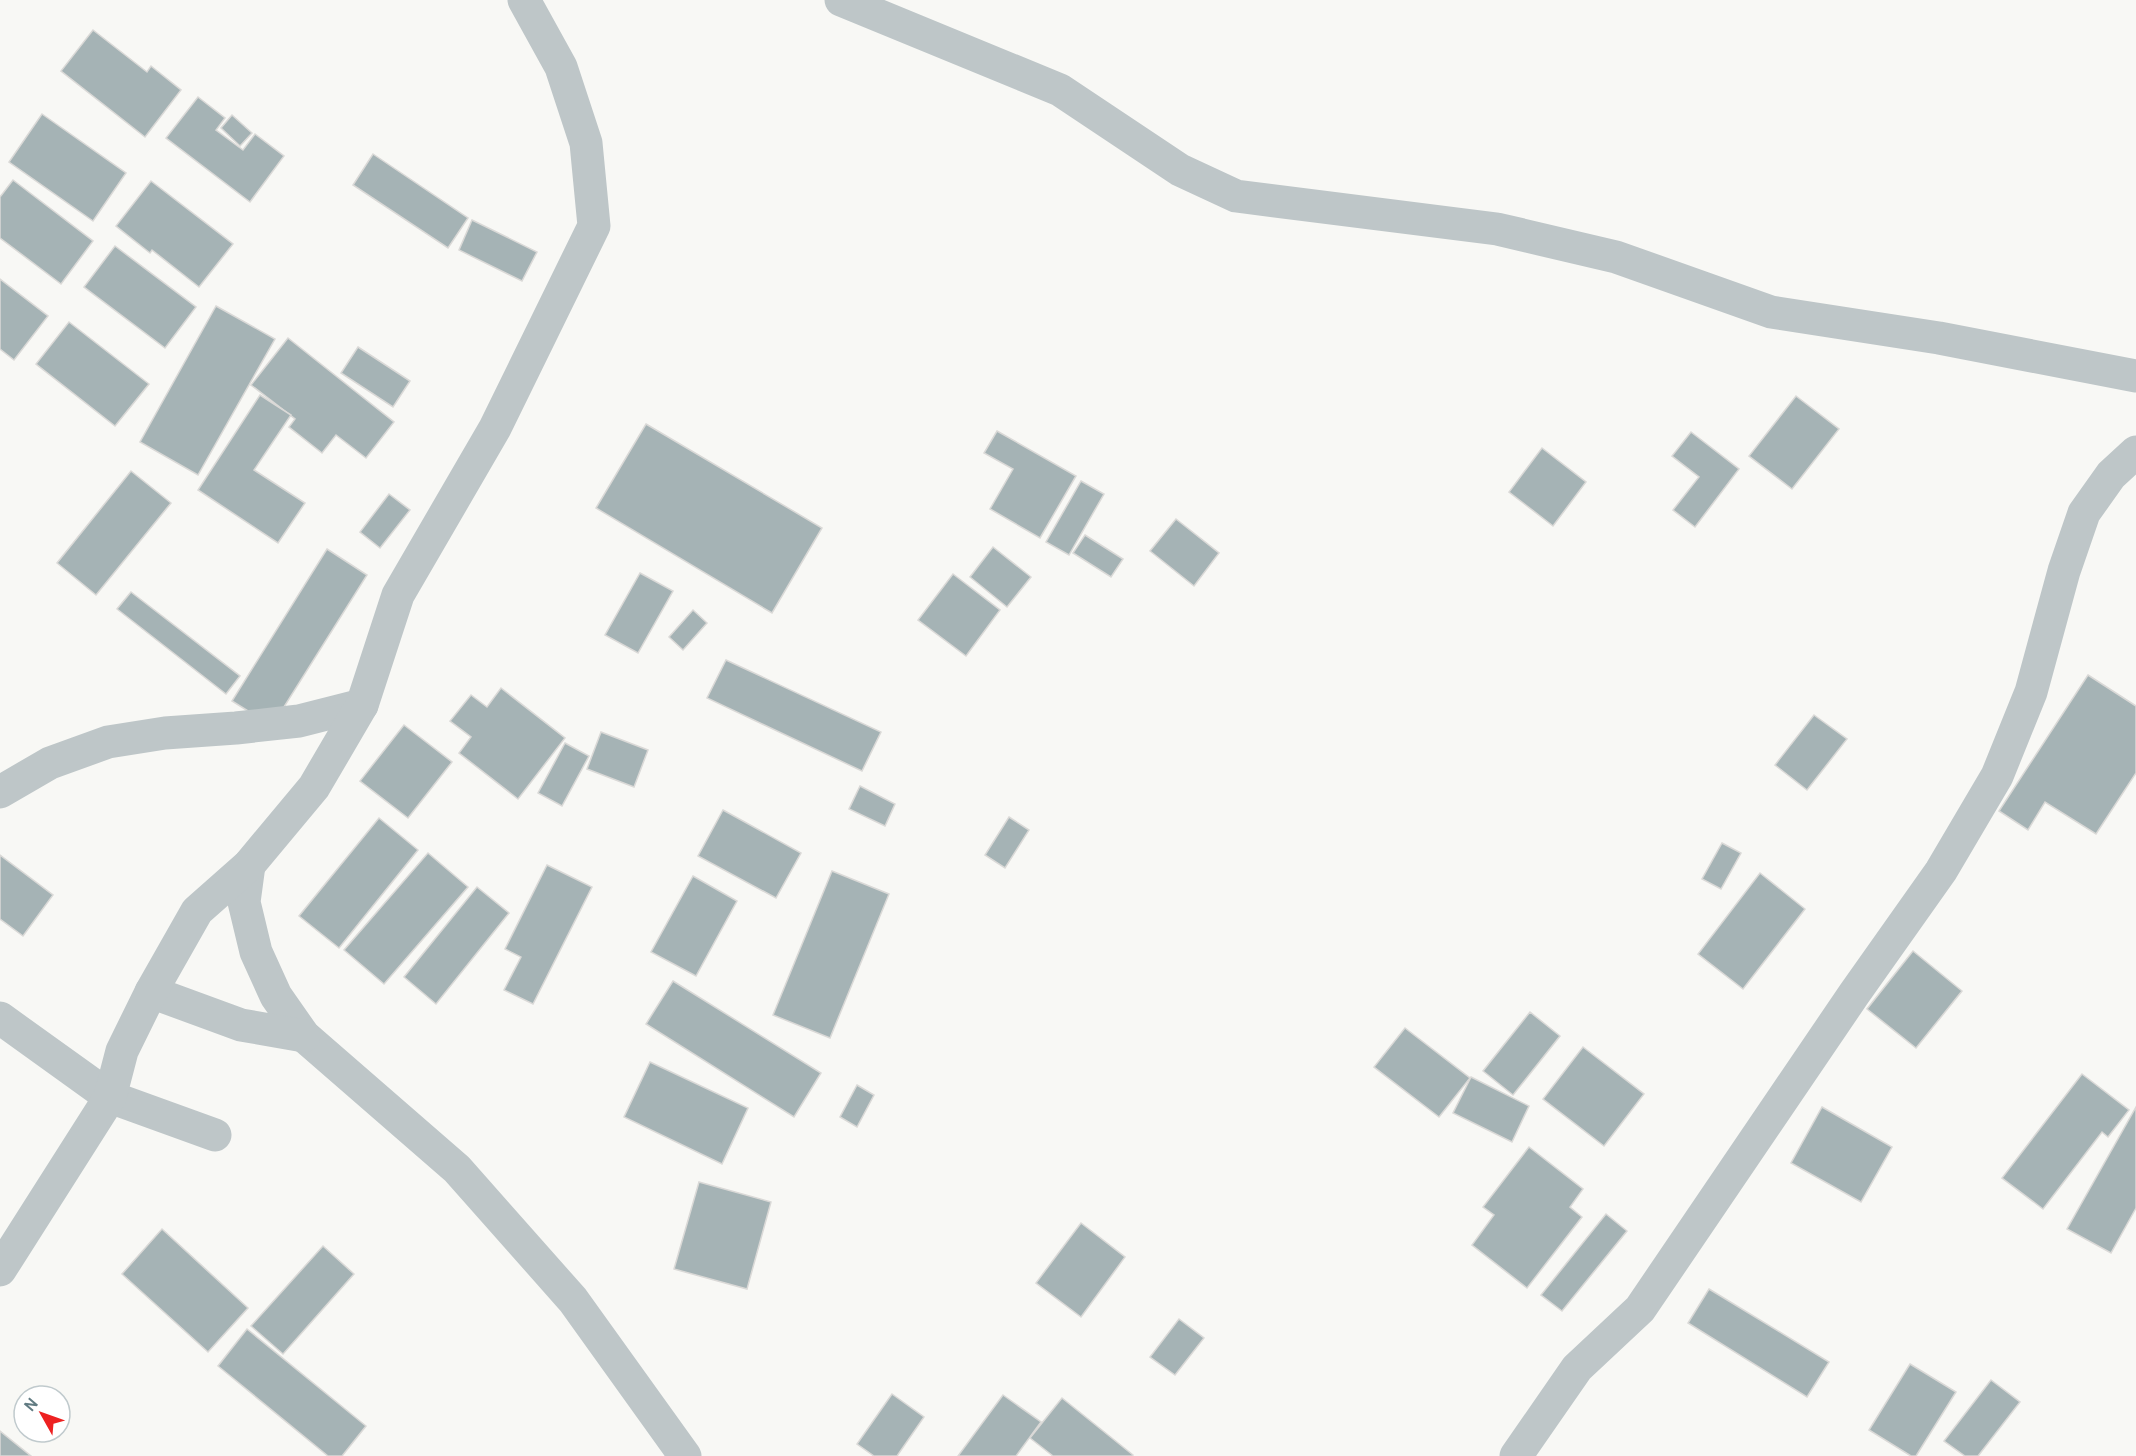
<svg xmlns="http://www.w3.org/2000/svg" width="2136" height="1456" font-family="Overpass,sans-serif">
<style>
.building{fill:#a5b3b5;stroke:#dad9d7;stroke-width:1.5}
.lines{fill:none;stroke-linecap:round;stroke-linejoin:round}
.street{stroke:#bec6c8;stroke-width:33}
</style>
<rect width="100%" height="100%" fill="#f8f8f5"/>
<g class="building">
<polygon points="93,30 147,72 151,66 181,90 145,137 61,71"/>
<polygon points="198,97 225,118 216,130 243,150 255,134 284,156 250,202 166,138"/>
<polygon points="42,114 126,173 93,221 9,162"/>
<polygon points="232,115 252,133 240,146 221,128"/>
<polygon points="373,154 468,218 448,248 353,185"/>
<polygon points="13,180 93,241 61,284 0,238 0,197"/>
<polygon points="151,181 233,244 199,287 152,250 150,253 116,226"/>
<polygon points="472,220 537,252 522,281 459,250"/>
<polygon points="115,246 196,307 165,348 84,287"/>
<polygon points="0,279 48,316 14,360 0,349"/>
<polygon points="216,306 275,339 198,475 140,442"/>
<polygon points="69,322 149,384 115,426 36,364"/>
<polygon points="288,338 394,422 366,458 336,435 322,453 289,427 295,419 251,385"/>
<polygon points="358,347 410,381 393,407 341,373"/>
<polygon points="260,395 291,415 254,470 305,503 278,543 198,490"/>
<polygon points="1796,396 1839,429 1792,489 1749,456"/>
<polygon points="646,424 822,528 772,613 596,508"/>
<polygon points="997,431 1076,476 1040,538 990,509 1013,469 984,453"/>
<polygon points="1691,432 1739,469 1695,527 1673,510 1699,477 1672,456"/>
<polygon points="1542,448 1586,482 1553,526 1509,492"/>
<polygon points="131,471 171,503 96,595 57,563"/>
<polygon points="1081,481 1104,494 1069,555 1046,542"/>
<polygon points="389,494 410,510 380,548 360,532"/>
<polygon points="1176,519 1219,553 1194,586 1150,551"/>
<polygon points="1085,535 1123,559 1111,577 1073,553"/>
<polygon points="993,547 1031,577 1007,607 970,577"/>
<polygon points="327,549 367,575 272,726 232,701"/>
<polygon points="640,573 673,591 638,653 605,635"/>
<polygon points="953,574 1000,610 966,656 918,620"/>
<polygon points="131,592 240,676 226,694 117,609"/>
<polygon points="693,610 707,623 683,650 669,637"/>
<polygon points="726,660 881,732 862,771 707,698"/>
<polygon points="2088,675 2136,706 2136,773 2096,834 2045,802 2028,830 1999,811"/>
<polygon points="501,688 565,738 518,799 459,753 471,737 450,721 471,695 487,707"/>
<polygon points="1814,715 1847,739 1807,790 1775,765"/>
<polygon points="404,725 452,762 408,818 360,781"/>
<polygon points="601,732 648,750 634,787 587,769"/>
<polygon points="565,743 589,756 562,806 538,793"/>
<polygon points="860,786 895,804 885,826 849,809"/>
<polygon points="723,810 801,853 776,898 698,856"/>
<polygon points="1009,817 1029,830 1005,868 985,855"/>
<polygon points="379,818 418,850 339,948 299,916"/>
<polygon points="1722,843 1741,853 1721,889 1702,879"/>
<polygon points="428,853 468,887 384,984 344,950"/>
<polygon points="0,855 53,895 23,936 0,919"/>
<polygon points="547,865 592,887 533,1004 504,990 521,957 505,949"/>
<polygon points="832,871 889,894 830,1038 773,1015"/>
<polygon points="1760,873 1805,909 1743,989 1698,954"/>
<polygon points="693,876 737,901 696,976 651,952"/>
<polygon points="477,887 509,913 436,1004 404,977"/>
<polygon points="1913,951 1962,991 1916,1048 1867,1009"/>
<polygon points="673,981 821,1073 794,1117 646,1024"/>
<polygon points="1530,1012 1560,1036 1513,1095 1483,1071"/>
<polygon points="1405,1028 1470,1078 1439,1117 1374,1067"/>
<polygon points="1583,1047 1644,1094 1604,1146 1543,1099"/>
<polygon points="650,1062 748,1108 722,1164 624,1117"/>
<polygon points="2082,1074 2129,1110 2108,1137 2102,1132 2043,1209 2002,1178"/>
<polygon points="1471,1077 1529,1106 1512,1142 1453,1113"/>
<polygon points="857,1085 874,1095 857,1127 840,1117"/>
<polygon points="1822,1107 1892,1147 1861,1202 1791,1163"/>
<polygon points="2136,1107 2136,1208 2111,1253 2067,1229"/>
<polygon points="1529,1147 1583,1189 1570,1207 1582,1217 1527,1288 1472,1245 1494,1215 1483,1207"/>
<polygon points="699,1182 771,1202 747,1289 674,1269"/>
<polygon points="1606,1214 1627,1231 1562,1311 1541,1295"/>
<polygon points="1081,1223 1125,1257 1081,1317 1036,1283"/>
<polygon points="162,1229 248,1308 208,1352 122,1274"/>
<polygon points="323,1246 354,1274 283,1354 251,1326"/>
<polygon points="1709,1289 1829,1362 1807,1397 1688,1323"/>
<polygon points="1179,1319 1204,1338 1175,1375 1150,1357"/>
<polygon points="247,1329 366,1426 342,1456 328,1456 218,1366"/>
<polygon points="1910,1364 1956,1392 1916,1456 1911,1456 1869,1430"/>
<polygon points="1991,1380 2020,1402 1978,1456 1965,1456 1944,1441"/>
<polygon points="892,1394 924,1417 897,1456 874,1456 857,1444"/>
<polygon points="1003,1395 1041,1422 1016,1456 958,1456"/>
<polygon points="1062,1398 1133,1455 1132,1456 1053,1456 1030,1438"/>
<polygon points="0,1431 31,1456 0,1456"/>
</g>
<g class="lines">
<g class="street">
<polyline points="841,0 1060,90 1180,170 1236,196 1497,229 1616,257 1771,312 1939,338 2136,376"/>
<polyline points="0,792 50,763 108,742 165,733 236,728 299,721 362,705"/>
<polyline points="249,865 244,902 256,952 276,996 304,1036 457,1169 573,1300 685,1456"/>
<polyline points="151,992 241,1025 304,1036"/>
<polyline points="0,1018 110,1097 215,1135"/>
<polyline points="0,1270 110,1097 122,1051 151,992 197,911 249,865 314,787 362,705 398,595 495,428 594,226 586,143 561,67 524,0"/>
<polyline points="1516,1456 1577,1368 1640,1309 1854,994 1941,871 1997,776 2031,692 2064,571 2084,513 2111,475 2136,452"/>
</g>
</g>
<g transform="translate(42 1414) rotate(310)"><circle r="28" fill="#ffffff" stroke="#c0cacd" stroke-width="1.5"/>
<path d="M0-4.5L10 22L0 15L-10 22Z" fill="#ed2121"/>
<text y="-9" font-size="16" font-weight="bold" text-anchor="middle" fill="#617b82">N</text>
</g>
</svg>
